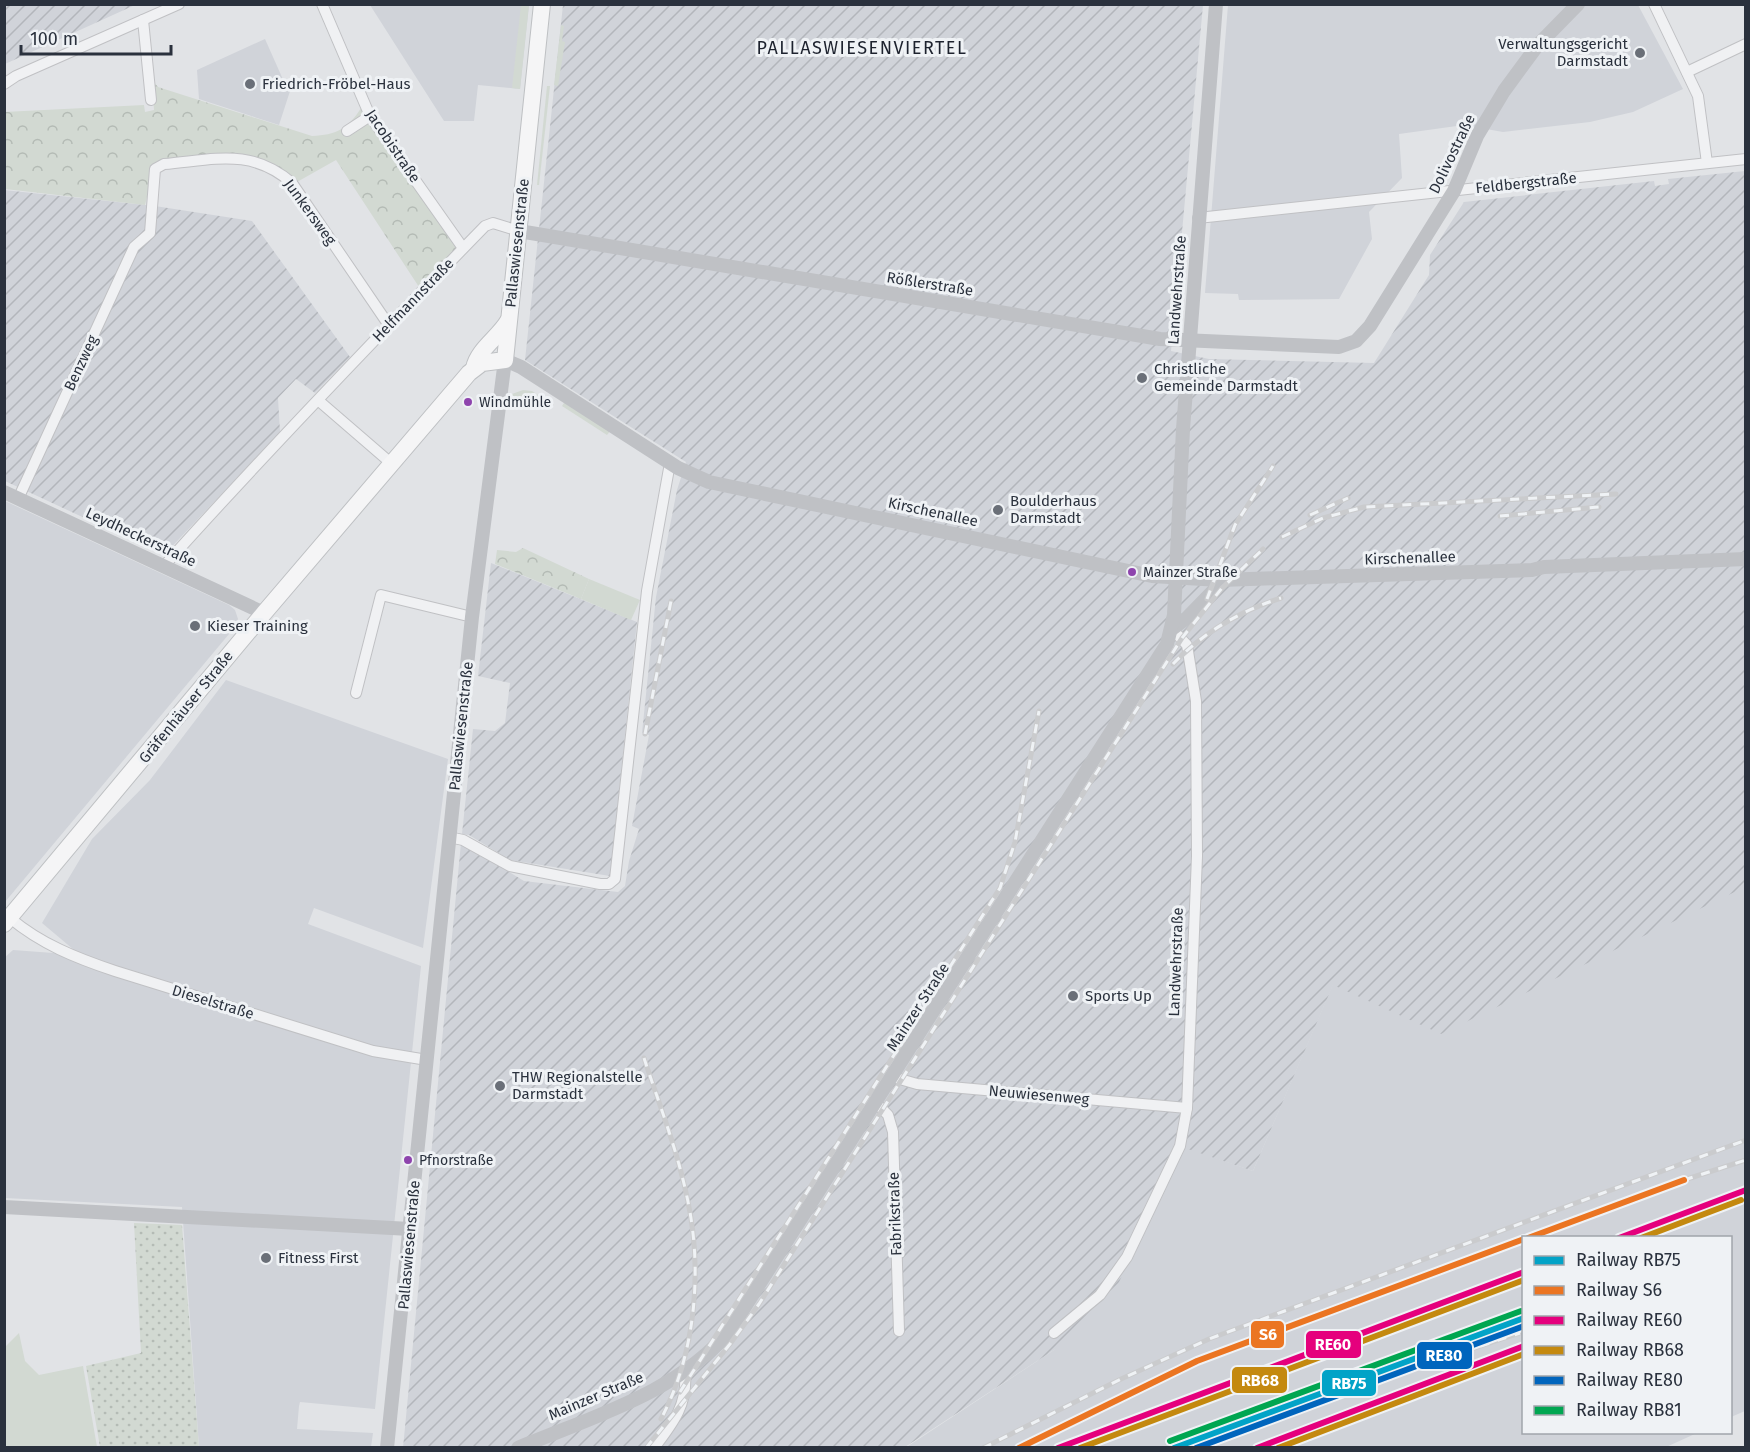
<svg xmlns="http://www.w3.org/2000/svg" width="1750" height="1452" font-family="'Fira Sans',sans-serif">
<style>
.built{fill:#d0d3d9}
.industrial{fill:url(#industrial-furrows)}
.grass{fill:#d2d9d2}
.forest{fill:url(#forest-crowns)}
.garden{fill:url(#garden-dots)}
.lines{fill:none;stroke-linecap:round;stroke-linejoin:round}
.street-casing{stroke:#c0c1c4;stroke-width:12}
.primary-casing{stroke:#bec0c3;stroke-width:18}
.street{stroke:#f0f1f3;stroke-width:10}
.secondary{stroke:#bfc1c5;stroke-width:14}
.primary{stroke:#f5f5f6;stroke-width:16}
.rail-casing{stroke:#cacbcd;stroke-width:5}
.rail{stroke:#eff2f5;stroke-width:3;stroke-dasharray:9;stroke-linecap:butt}
.rail-1-casing{stroke:#eff2f5;stroke-width:10}
.rail-2-casing{stroke:#eff2f5;stroke-width:10}
.rail-3-casing{stroke:#eff2f5;stroke-width:10}
.rail-4-casing{stroke:#eff2f5;stroke-width:10}
.rail-5-casing{stroke:#eff2f5;stroke-width:10}
.rail-6-casing{stroke:#eff2f5;stroke-width:10}
.rail-1{stroke:#02a3c7;stroke-width:6}
.rail-2{stroke:#eb7522;stroke-width:6}
.rail-3{stroke:#e5007d;stroke-width:6}
.rail-4{stroke:#c4890f;stroke-width:6}
.rail-5{stroke:#0065bd;stroke-width:6}
.rail-6{stroke:#00a651;stroke-width:6}
.poi-dot{fill:#6a6f78;stroke:#eff2f5;stroke-width:2}
.bus-dot{fill:#8e44ad;stroke:#eff2f5;stroke-width:2}
.labels{text-anchor:middle;dominant-baseline:central;stroke-width:6;stroke-linejoin:round;paint-order:stroke}
.bus-label{font-size:14px;fill:#2a313d;stroke:#eff2f5;text-anchor:start}
.poi-label{font-size:15px;fill:#2a313d;stroke:#eff2f5;text-anchor:start}
.street-label{font-size:15px;fill:#2a313d;stroke:#eff2f5}
.quarter-label{font-size:18px;letter-spacing:1.5px;fill:#1d222e;stroke:#eff2f5}
.line-badge{stroke:#eff2f5;stroke-width:2}
.badge-label{font-size:16px;text-anchor:middle;font-weight:bold;fill:#fff}
</style>
<defs>
<pattern id="industrial-furrows" width="10" height="10" patternUnits="userSpaceOnUse" patternTransform="scale(1.5)"><rect width="10" height="10" fill="#d0d3d9"/><path d="M-1 1l2-2M0 10L10 0M9 11l2-2" fill="none" stroke="#b3b6bb"/></pattern>
<pattern id="forest-crowns" width="20" height="18" patternUnits="userSpaceOnUse" patternTransform="scale(1.5)"><rect width="20" height="18" fill="#d2d9d2"/><path d="M2 6a3 3 0 1 1 6 0M12 15a3 3 0 1 1 6 0" fill="none" stroke="#b4bbb5"/></pattern>
<pattern id="garden-dots" width="8" height="8" patternUnits="userSpaceOnUse" patternTransform="scale(1.5)"><rect width="8" height="8" fill="#d2d9d2"/><path d="M2 2h.1M6 6h.1" fill="none" stroke="#b4bbb5" stroke-width="1.8" stroke-linecap="round"/></pattern>
</defs>
<rect width="100%" height="100%" fill="#e1e3e6"/>
<g class="built">
<polygon points="370,5 529,5 520,89 478,85 474,121 444,121"/>
<polygon points="1228,5 1638,5 1683,89 1633,112 1590,122 1503,132 1464,125 1399,134 1402,178 1369,212 1372,239 1339,299 1239,300 1238,294 1205,293"/>
<polygon points="265,39 285,84 291,88 279,125 199,99 197,70"/>
<polygon points="5,501 229,605 235,610 238,619 234,628 5,902"/>
<polygon points="226,680 448,759 423,948 314,908 308,924 421,966 375,1409 300,1402 299,1406 297,1429 373,1433 371,1447 199,1447 182,1207 5,1198 4,958 13,950 80,955 42,923 92,839 150,780"/>
<polygon points="1745,878 1745,1411 1731,1417 1730,1238 1524,1238 1524,1432 1697,1433 1664,1448 905,1448 1054,1350 1182,1146 1253,1171 1333,984 1441,1033"/>
</g>
<g class="industrial">
<polygon points="5,4 135,4 135,5 5,64"/>
<polygon points="563,5 1203,5 1171,351 1209,359 1374,363 1429,275 1430,255 1464,202 1654,181 1655,186 1669,184 1668,179 1745,171 1745,887 1441,1034 1333,985 1253,1171 1182,1147 1113,1295 1054,1350 905,1447 403,1448 461,843 524,881 618,892 625,886 629,861 639,829 632,826 649,735 642,733 656,597 677,490 686,462 525,360"/>
<polygon points="4,190 155,206 252,221 350,357 315,393 296,379 278,398 280,432 164,555 5,481"/>
<polygon points="491,563 637,622 610,876 510,860 469,835 462,834 473,729 495,731 505,723 510,683 478,676"/>
</g>
<g class="grass">
<polygon points="521,5 529,5 520,89 512,88"/>
<polygon points="561,25 564,26 562,41 565,42 558,86 554,85"/>
<polygon points="547,86 550,86 539,185 537,185"/>
<polygon points="523,390 532,391 554,405 523,402 522,410 507,409 512,394"/>
<polygon points="564,403 566,403 611,430 607,435 562,406"/>
<polygon points="589,579 640,600 631,620 581,599"/>
<polygon points="19,1333 25,1361 39,1375 83,1366 97,1447 5,1447 5,1347"/>
</g>
<g class="forest">
<path d="M152,80l6,7 154,49c24,-1 36,-7 49,-28l97,138 -39,41 -83,-127 -39,22c-39,-41 -91,-23 -142,-17l-10,40 -140,-16 -1,-77 140,-7 1,7 9,-2z"/>
<polygon points="523,548 589,579 581,599 495,564 497,550 516,552"/>
</g>
<polygon class="garden" points="134,1223 182,1225 199,1447 100,1447 86,1366 141,1353"/>
<g class="lines">
<defs>
<g id="street">
<polyline points="322,4 370,116 463,248"/>
<polyline points="1654,4 1698,96 1707,163"/>
<polyline points="143,20 151,100"/>
<polyline points="1687,72 1746,44"/>
<polyline points="4,84 16,76 179,4"/>
<polyline points="347,131 370,116"/>
<polyline points="1198,218 1746,159"/>
<polyline points="319,401 392,464"/>
<path d="M18,499l116,-252 16,-14 5,-64 9,-5c49,-4 87,-17 128,19l96,141"/>
<path d="M164,566c104,-116 212,-228 321,-340l8,-3 26,8"/>
<polyline points="356,693 381,595 472,617"/>
<polyline points="449,837 463,840 510,866 600,884 609,884 615,879 647,591 670,463"/>
<path d="M10,918c31,26 66,40 105,53l258,80 54,9"/>
<polyline points="893,1077 917,1084 1187,1108"/>
<polyline points="876,1103 888,1115 893,1132 899,1331"/>
<polyline points="1054,1333 1100,1295 1127,1257 1180,1146 1187,1108 1197,856 1196,701 1187,645 1172,629"/>
<path d="M654,1448c20,-26 34,-44 31,-77"/>
</g>
<g id="primary">
<path d="M474,368c4,-19 25,-31 34,-47"/>
<polyline points="4,924 264,613 469,373 482,363 505,360 542,4"/>
</g>
</defs>
<use href="#street" class="street-casing"/>
<use href="#primary" class="primary-casing"/>
<use href="#street" class="street"/>
<g class="secondary">
<polyline points="519,231 1160,339 1339,347 1356,341 1370,326 1454,191 1477,136 1504,91 1537,46 1578,4"/>
<polyline points="4,492 264,613"/>
<polyline points="1172,629 1188,617 1224,580"/>
<polyline points="4,1207 410,1229"/>
<polyline points="387,1448 472,617 505,360 521,367 678,468 709,482 1152,576 1220,580 1532,570 1544,567 1746,559"/>
<path d="M518,1448c73,-31 160,-55 212,-118l437,-686 7,-29 9,-186 33,-425"/>
</g>
<use href="#primary" class="primary"/>
<defs>
<g id="rail">
<polyline points="1310,515 1348,498"/>
<polyline points="1500,516 1599,507"/>
<polyline points="1282,537 1323,518 1364,507 1616,494"/>
<polyline points="1207,599 1235,525 1273,466"/>
<path d="M1173,664c31,-32 67,-53 108,-66"/>
<polyline points="645,734 671,601"/>
<path d="M644,1058c15,46 33,91 43,139 16,72 9,156 -26,222"/>
<polyline points="1684,1180 1746,1160"/>
<polyline points="680,1392 1000,888 1015,842 1039,711"/>
<polyline points="646,1448 730,1344 759,1304 1182,638 1222,588 1263,549"/>
<polyline points="983,1448 1121,1379 1209,1339 1746,1140"/>
<polyline points="1192,1448 1348,1390 1520,1333"/>
</g>
</defs>
<use href="#rail" class="rail-casing"/>
<use href="#rail" class="rail"/>
<defs>
<polyline id="rail-1" points="1174,1448 1524,1318"/>
<g id="rail-2">
<polyline points="1528,1238 1684,1180"/>
<polyline points="1019,1448 1197,1361 1524,1239"/>
</g>
<g id="rail-3">
<polyline points="1619,1238 1746,1190"/>
<polyline points="1058,1448 1524,1272"/>
<polyline points="1257,1448 1524,1346"/>
</g>
<g id="rail-4">
<polyline points="1641,1238 1741,1200"/>
<polyline points="1080,1448 1524,1280"/>
<polyline points="1278,1448 1524,1354"/>
</g>
<polyline id="rail-5" points="1196,1448 1524,1326"/>
<polyline id="rail-6" points="1170,1441 1521,1311"/>
</defs>
<use href="#rail-1" class="rail-1-casing"/>
<use href="#rail-2" class="rail-2-casing"/>
<use href="#rail-3" class="rail-3-casing"/>
<use href="#rail-4" class="rail-4-casing"/>
<use href="#rail-5" class="rail-5-casing"/>
<use href="#rail-6" class="rail-6-casing"/>
<use href="#rail-1" class="rail-1"/>
<use href="#rail-2" class="rail-2"/>
<use href="#rail-3" class="rail-3"/>
<use href="#rail-4" class="rail-4"/>
<use href="#rail-5" class="rail-5"/>
<use href="#rail-6" class="rail-6"/>
</g>
<g class="poi-dot">
<circle cx="1640" cy="53" r="6"/>
<circle cx="250" cy="84" r="6"/>
<circle cx="1142" cy="378" r="6"/>
<circle cx="998" cy="510" r="6"/>
<circle cx="195" cy="626" r="6"/>
<circle cx="1073" cy="996" r="6"/>
<circle cx="500" cy="1086" r="6"/>
<circle cx="266" cy="1258" r="6"/>
</g>
<g class="bus-dot">
<circle cx="468" cy="402" r="5"/>
<circle cx="1132" cy="572" r="5"/>
<circle cx="408" cy="1160" r="5"/>
</g>
<g class="labels">
<g class="bus-label">
<text x="479" y="402">Windmühle</text>
<text x="1143" y="572">Mainzer Straße</text>
<text x="419" y="1160">Pfnorstraße</text>
</g>
<g class="poi-label">
<text x="1628" y="44" text-anchor="end">Verwaltungsgericht<tspan x="1628" dy="17">Darmstadt</tspan></text>
<text x="262" y="84">Friedrich-Fröbel-Haus</text>
<text x="1154" y="369">Christliche<tspan x="1154" dy="17">Gemeinde Darmstadt</tspan></text>
<text x="1010" y="501">Boulderhaus<tspan x="1010" dy="17">Darmstadt</tspan></text>
<text x="207" y="626">Kieser Training</text>
<text x="1085" y="996">Sports Up</text>
<text x="512" y="1077">THW Regionalstelle<tspan x="512" dy="17">Darmstadt</tspan></text>
<text x="278" y="1258">Fitness First</text>
</g>
<g class="street-label">
<text transform="translate(393 146) rotate(56)">Jacobistraße</text>
<text transform="translate(1452 154) rotate(-64)">Dolivostraße</text>
<text transform="translate(1526 183) rotate(-6)">Feldbergstraße</text>
<text transform="translate(310 212) rotate(54)">Junkersweg</text>
<text transform="translate(517 243) rotate(-84)">Pallaswiesenstraße</text>
<text transform="translate(930 284) rotate(9)">Rößlerstraße</text>
<text transform="translate(1177 290) rotate(-86)">Landwehrstraße</text>
<text transform="translate(413 300) rotate(-46)">Helfmannstraße</text>
<text transform="translate(81 363) rotate(-65)">Benzweg</text>
<text transform="translate(933 512) rotate(12)">Kirschenallee</text>
<text transform="translate(141 537) rotate(25)">Leydheckerstraße</text>
<text transform="translate(1410 558) rotate(-2)">Kirschenallee</text>
<text transform="translate(186 707) rotate(-51)">Gräfenhäuser Straße</text>
<text transform="translate(461 726) rotate(-84)">Pallaswiesenstraße</text>
<text transform="translate(1176 962) rotate(-88)">Landwehrstraße</text>
<text transform="translate(213 1002) rotate(17)">Dieselstraße</text>
<text transform="translate(918 1007) rotate(-57)">Mainzer Straße</text>
<text transform="translate(1039 1095) rotate(5)">Neuwiesenweg</text>
<text transform="translate(895 1214) rotate(-92)">Fabrikstraße</text>
<text transform="translate(409 1245) rotate(-85)">Pallaswiesenstraße</text>
<text transform="translate(596 1396) rotate(-23)">Mainzer Straße</text>
</g>
<g class="quarter-label">
<text x="862" y="48">PALLASWIESENVIERTEL</text>
</g>
</g>
<g class="line-badge">
<rect x="1250" y="1320" width="35" height="29" rx="6" fill="#eb7522"/>
<rect x="1305" y="1330" width="57" height="29" rx="6" fill="#e5007d"/>
<rect x="1416" y="1341" width="57" height="29" rx="6" fill="#0065bd"/>
<rect x="1231" y="1366" width="57" height="28" rx="6" fill="#c4890f"/>
<rect x="1321" y="1369" width="56" height="28" rx="6" fill="#02a3c7"/>
</g>
<g class="badge-label">
<text x="1268" y="1340">S6</text>
<text x="1333" y="1350">RE60</text>
<text x="1444" y="1361">RE80</text>
<text x="1260" y="1386">RB68</text>
<text x="1349" y="1389">RB75</text>
</g>
<rect width="1750" height="1452" fill="none" stroke="#2a313d" stroke-width="12"/>
<rect x="1522" y="1236" width="210" height="198" fill="#eff2f5" stroke="#a0a5ab" stroke-width="1.5"/>
<rect x="1534" y="1256" width="30" height="9" fill="#02a3c7" stroke="#a0a5ab" stroke-width="1.5"/>
<text x="1576" y="1266" font-size="18" fill="#2a313d">Railway RB75</text>
<rect x="1534" y="1286" width="30" height="9" fill="#eb7522" stroke="#a0a5ab" stroke-width="1.5"/>
<text x="1576" y="1296" font-size="18" fill="#2a313d">Railway S6</text>
<rect x="1534" y="1316" width="30" height="9" fill="#e5007d" stroke="#a0a5ab" stroke-width="1.5"/>
<text x="1576" y="1326" font-size="18" fill="#2a313d">Railway RE60</text>
<rect x="1534" y="1346" width="30" height="9" fill="#c4890f" stroke="#a0a5ab" stroke-width="1.5"/>
<text x="1576" y="1356" font-size="18" fill="#2a313d">Railway RB68</text>
<rect x="1534" y="1376" width="30" height="9" fill="#0065bd" stroke="#a0a5ab" stroke-width="1.5"/>
<text x="1576" y="1386" font-size="18" fill="#2a313d">Railway RE80</text>
<rect x="1534" y="1406" width="30" height="9" fill="#00a651" stroke="#a0a5ab" stroke-width="1.5"/>
<text x="1576" y="1416" font-size="18" fill="#2a313d">Railway RB81</text>
<path d="M21 45v9h150v-9" fill="none" stroke="#2a313d" stroke-width="3"/>
<text x="30" y="45" font-size="18" fill="#2a313d" stroke="#eff2f5" stroke-width="4.5" paint-order="stroke">100 m</text>
</svg>
